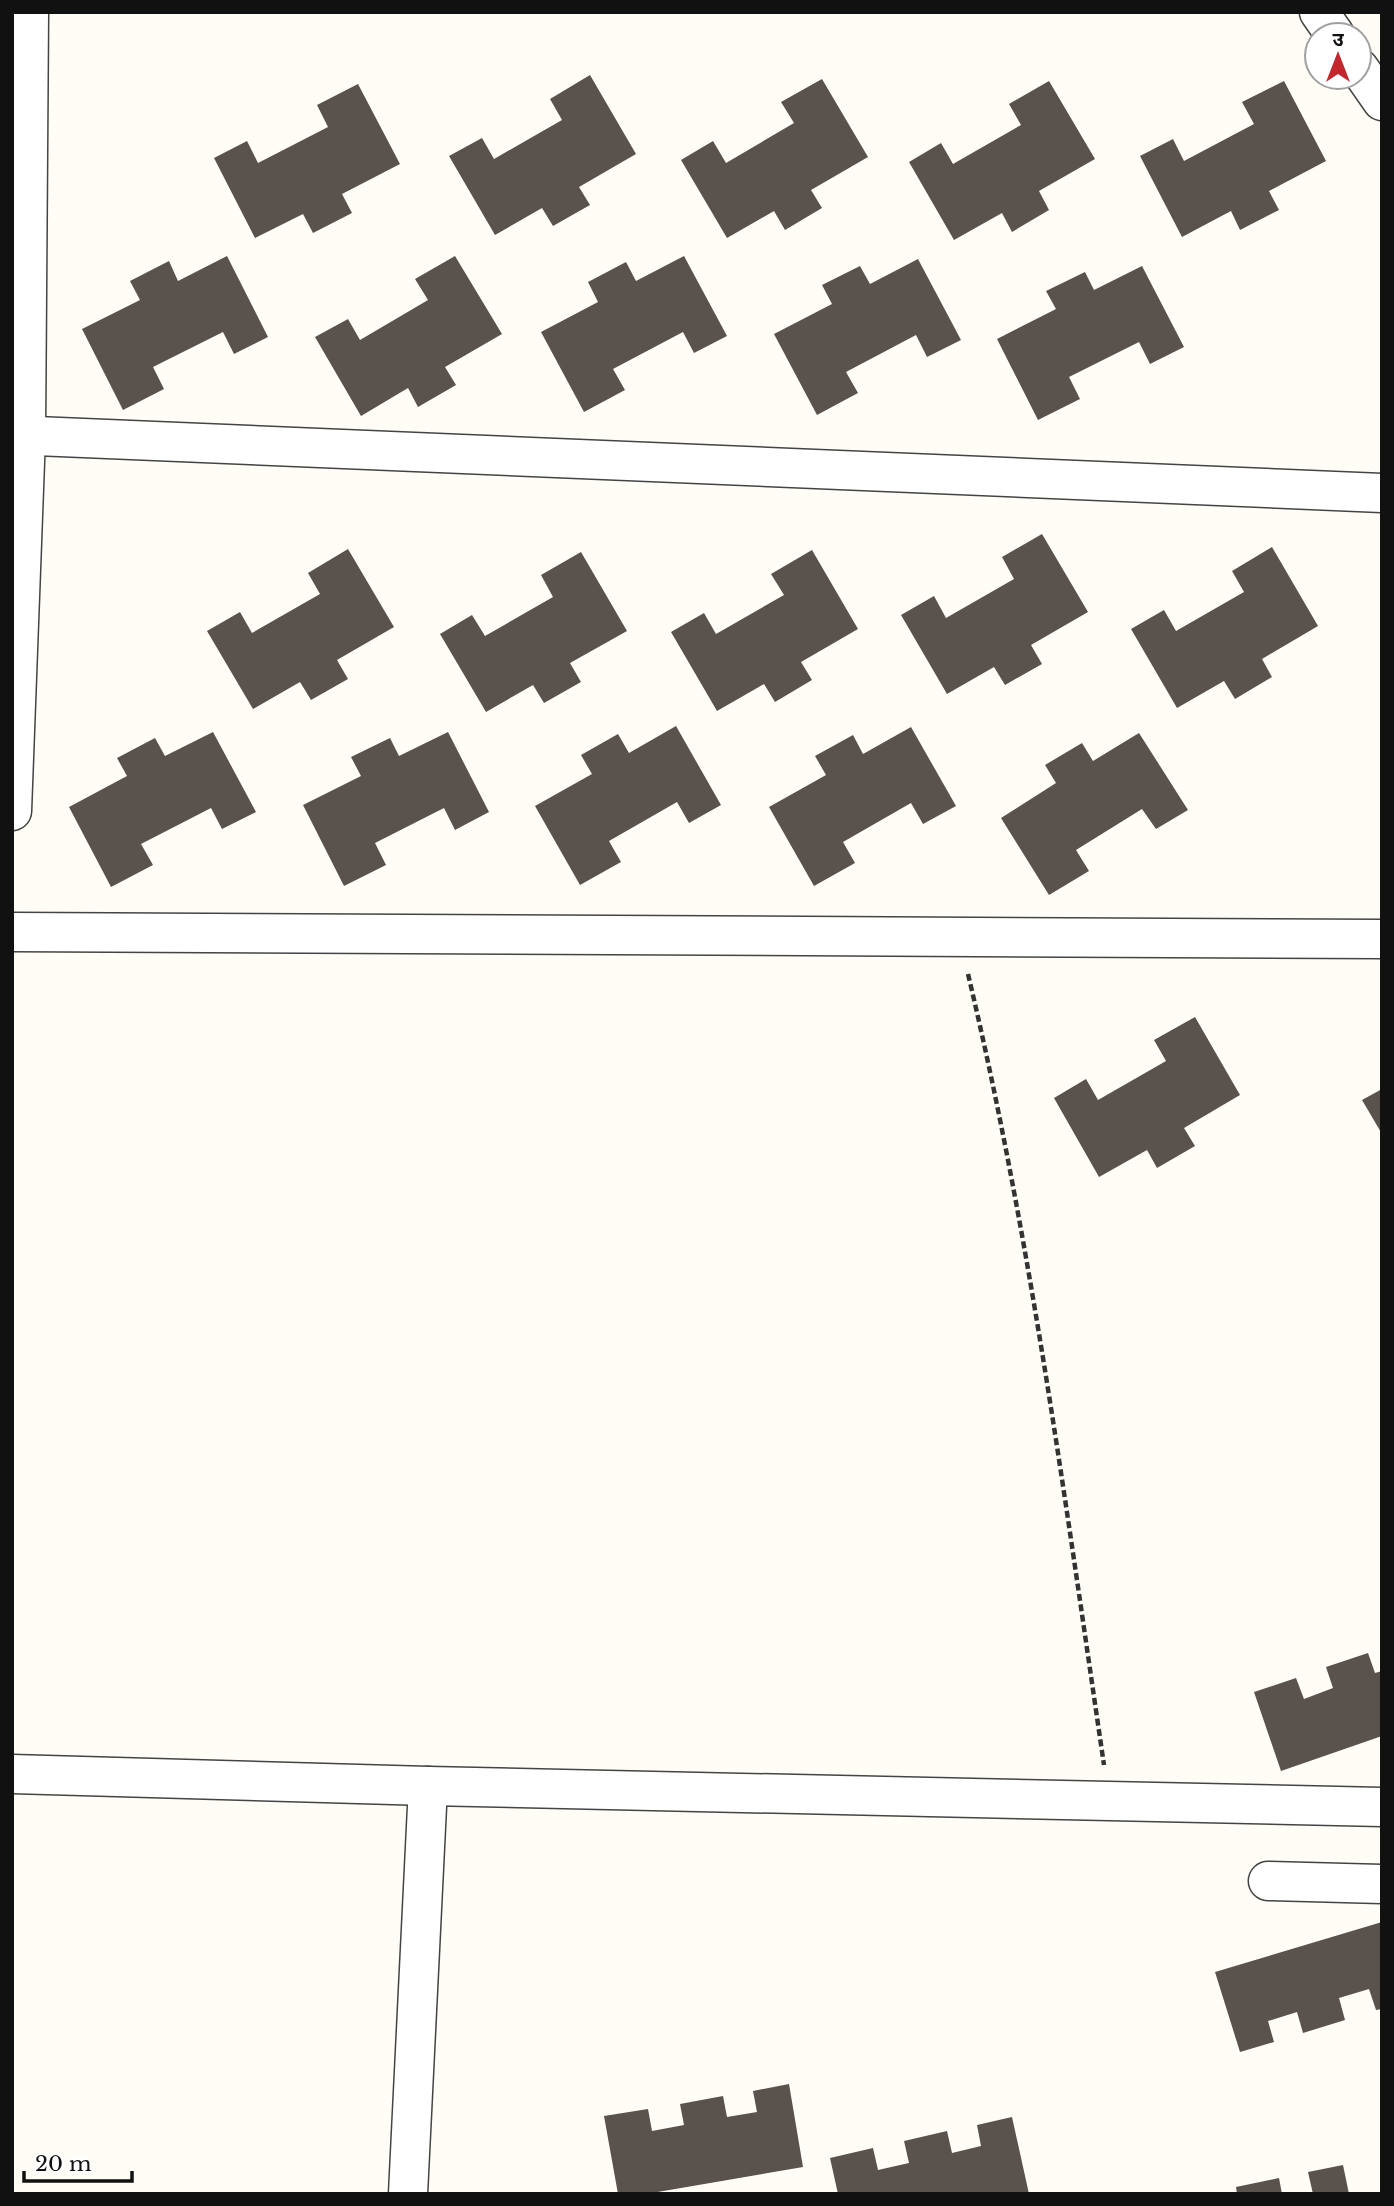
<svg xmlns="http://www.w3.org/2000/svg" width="1394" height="2206" font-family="'Libre Baskerville','Noto Sans Devanagari',serif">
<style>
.building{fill:#5a524d}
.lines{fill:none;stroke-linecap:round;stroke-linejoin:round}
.minor-casing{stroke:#444;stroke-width:41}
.path{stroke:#333;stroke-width:4.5;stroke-dasharray:7 3.5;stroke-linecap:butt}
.minor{stroke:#fff;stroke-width:38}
</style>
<rect width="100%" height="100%" fill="#fffdf5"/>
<g class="building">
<polygon points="590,75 636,154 579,187 590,205 553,226 542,208 495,235 449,156 482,138 494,159 562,120 550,99"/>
<polygon points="822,79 868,157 811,190 822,208 785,230 774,211 727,238 681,160 713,141 726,163 794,123 781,102"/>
<polygon points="1049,81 1095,159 1039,191 1049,210 1012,232 1002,213 954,240 909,162 941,143 953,164 1021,125 1009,104"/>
<polygon points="1284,81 1326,161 1269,191 1279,210 1240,230 1231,211 1182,237 1140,156 1173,139 1184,161 1254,124 1242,102"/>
<polygon points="358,84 400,164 342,194 352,213 313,233 303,214 255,238 214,158 247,141 258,163 328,127 317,105"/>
<polygon points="227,256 268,337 234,354 223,332 153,367 164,389 123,410 82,329 140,300 130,281 169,261 178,281"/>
<polygon points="455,256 502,334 445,367 456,385 418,407 408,388 361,416 315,337 348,319 360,340 428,300 415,279"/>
<polygon points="684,256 727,336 694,353 683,332 613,369 625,390 584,412 541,332 598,302 588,282 626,262 636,281"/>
<polygon points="918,259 961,340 927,357 916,335 846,372 858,393 817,415 774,334 832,304 822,285 860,266 870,284"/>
<polygon points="1142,266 1184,347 1150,364 1139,342 1069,377 1080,399 1038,420 997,339 1056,309 1046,291 1085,272 1094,290"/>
<polygon points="1042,534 1088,612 1031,645 1042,664 1005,685 994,667 947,694 901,615 934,596 946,618 1014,579 1002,557"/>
<polygon points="1272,547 1318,626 1262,659 1272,677 1235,699 1224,681 1177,708 1131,629 1164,610 1176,631 1244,592 1232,571"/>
<polygon points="348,549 394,627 337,660 348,679 311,700 300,682 253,709 207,631 240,612 252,633 320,594 308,573"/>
<polygon points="812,550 858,629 801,662 812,680 775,702 764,684 717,711 671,632 704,613 716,634 784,595 771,574"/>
<polygon points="581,552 627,631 570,663 581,682 544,703 533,685 486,712 440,634 472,615 485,636 553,597 541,575"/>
<polygon points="676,726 721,805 689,823 677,802 609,841 621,862 580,885 535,806 592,774 581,755 618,734 629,753"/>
<polygon points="911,727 956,806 923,824 911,803 843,842 855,863 814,886 769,807 826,775 815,756 853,735 863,754"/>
<polygon points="213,732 256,812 222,829 211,808 141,844 153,865 111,887 69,807 127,776 117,758 155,738 165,756"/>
<polygon points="448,732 489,812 455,830 444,808 375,843 386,865 344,886 303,805 361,776 351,757 390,738 399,756"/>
<polygon points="1139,733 1188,810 1156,829 1142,809 1076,850 1089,871 1049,895 1001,818 1056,783 1045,765 1082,743 1093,761"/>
<polygon points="1195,1017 1240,1095 1184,1128 1195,1146 1157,1168 1147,1150 1099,1177 1054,1098 1086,1079 1098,1100 1166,1061 1154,1040"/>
<polygon points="1382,1089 1382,1134 1362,1100"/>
<polygon points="1368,1653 1375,1673 1382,1671 1382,1736 1281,1771 1254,1692 1296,1678 1304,1699 1333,1688 1326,1667"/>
<polygon points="1382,1922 1382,2009 1376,2010 1369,1989 1339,1998 1345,2020 1303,2033 1297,2012 1268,2021 1274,2042 1240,2052 1215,1972"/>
<polygon points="789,2084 803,2167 646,2194 618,2194 604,2116 648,2109 652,2131 684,2125 680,2104 723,2096 727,2117 757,2112 753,2091"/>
<polygon points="1012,2117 1029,2194 838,2194 830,2158 873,2148 878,2170 909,2163 904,2141 947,2131 952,2153 981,2146 977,2125"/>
<polygon points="1343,2165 1349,2194 1313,2194 1308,2172"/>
<polygon points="1279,2178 1282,2194 1237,2194 1236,2187"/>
</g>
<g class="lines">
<defs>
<g id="minor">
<polyline points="1319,12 1335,35"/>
<polyline points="1359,68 1382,101"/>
<polyline points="12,435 1382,493"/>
<polyline points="12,811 26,435 29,12"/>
<polyline points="12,932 1382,939"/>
<polyline points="12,1774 428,1786 1382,1807"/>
<polyline points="1268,1881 1382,1884"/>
<polyline points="408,2194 428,1786"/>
</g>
</defs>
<use href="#minor" class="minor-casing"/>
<path class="path" d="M968,974c62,260 97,527 136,791"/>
<use href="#minor" class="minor"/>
</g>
<rect width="1394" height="2206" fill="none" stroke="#111111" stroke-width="28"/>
<g transform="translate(1338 56)"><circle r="33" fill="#ffffff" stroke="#a0a0a0" stroke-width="2"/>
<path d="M0-5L12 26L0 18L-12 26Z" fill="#c4262e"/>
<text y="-10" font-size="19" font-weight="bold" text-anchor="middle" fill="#111111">उ</text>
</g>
<path d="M24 2171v10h108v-10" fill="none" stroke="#111111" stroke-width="3.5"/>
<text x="35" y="2171" font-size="21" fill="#111111" stroke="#ffffff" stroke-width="5" paint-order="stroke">20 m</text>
</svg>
